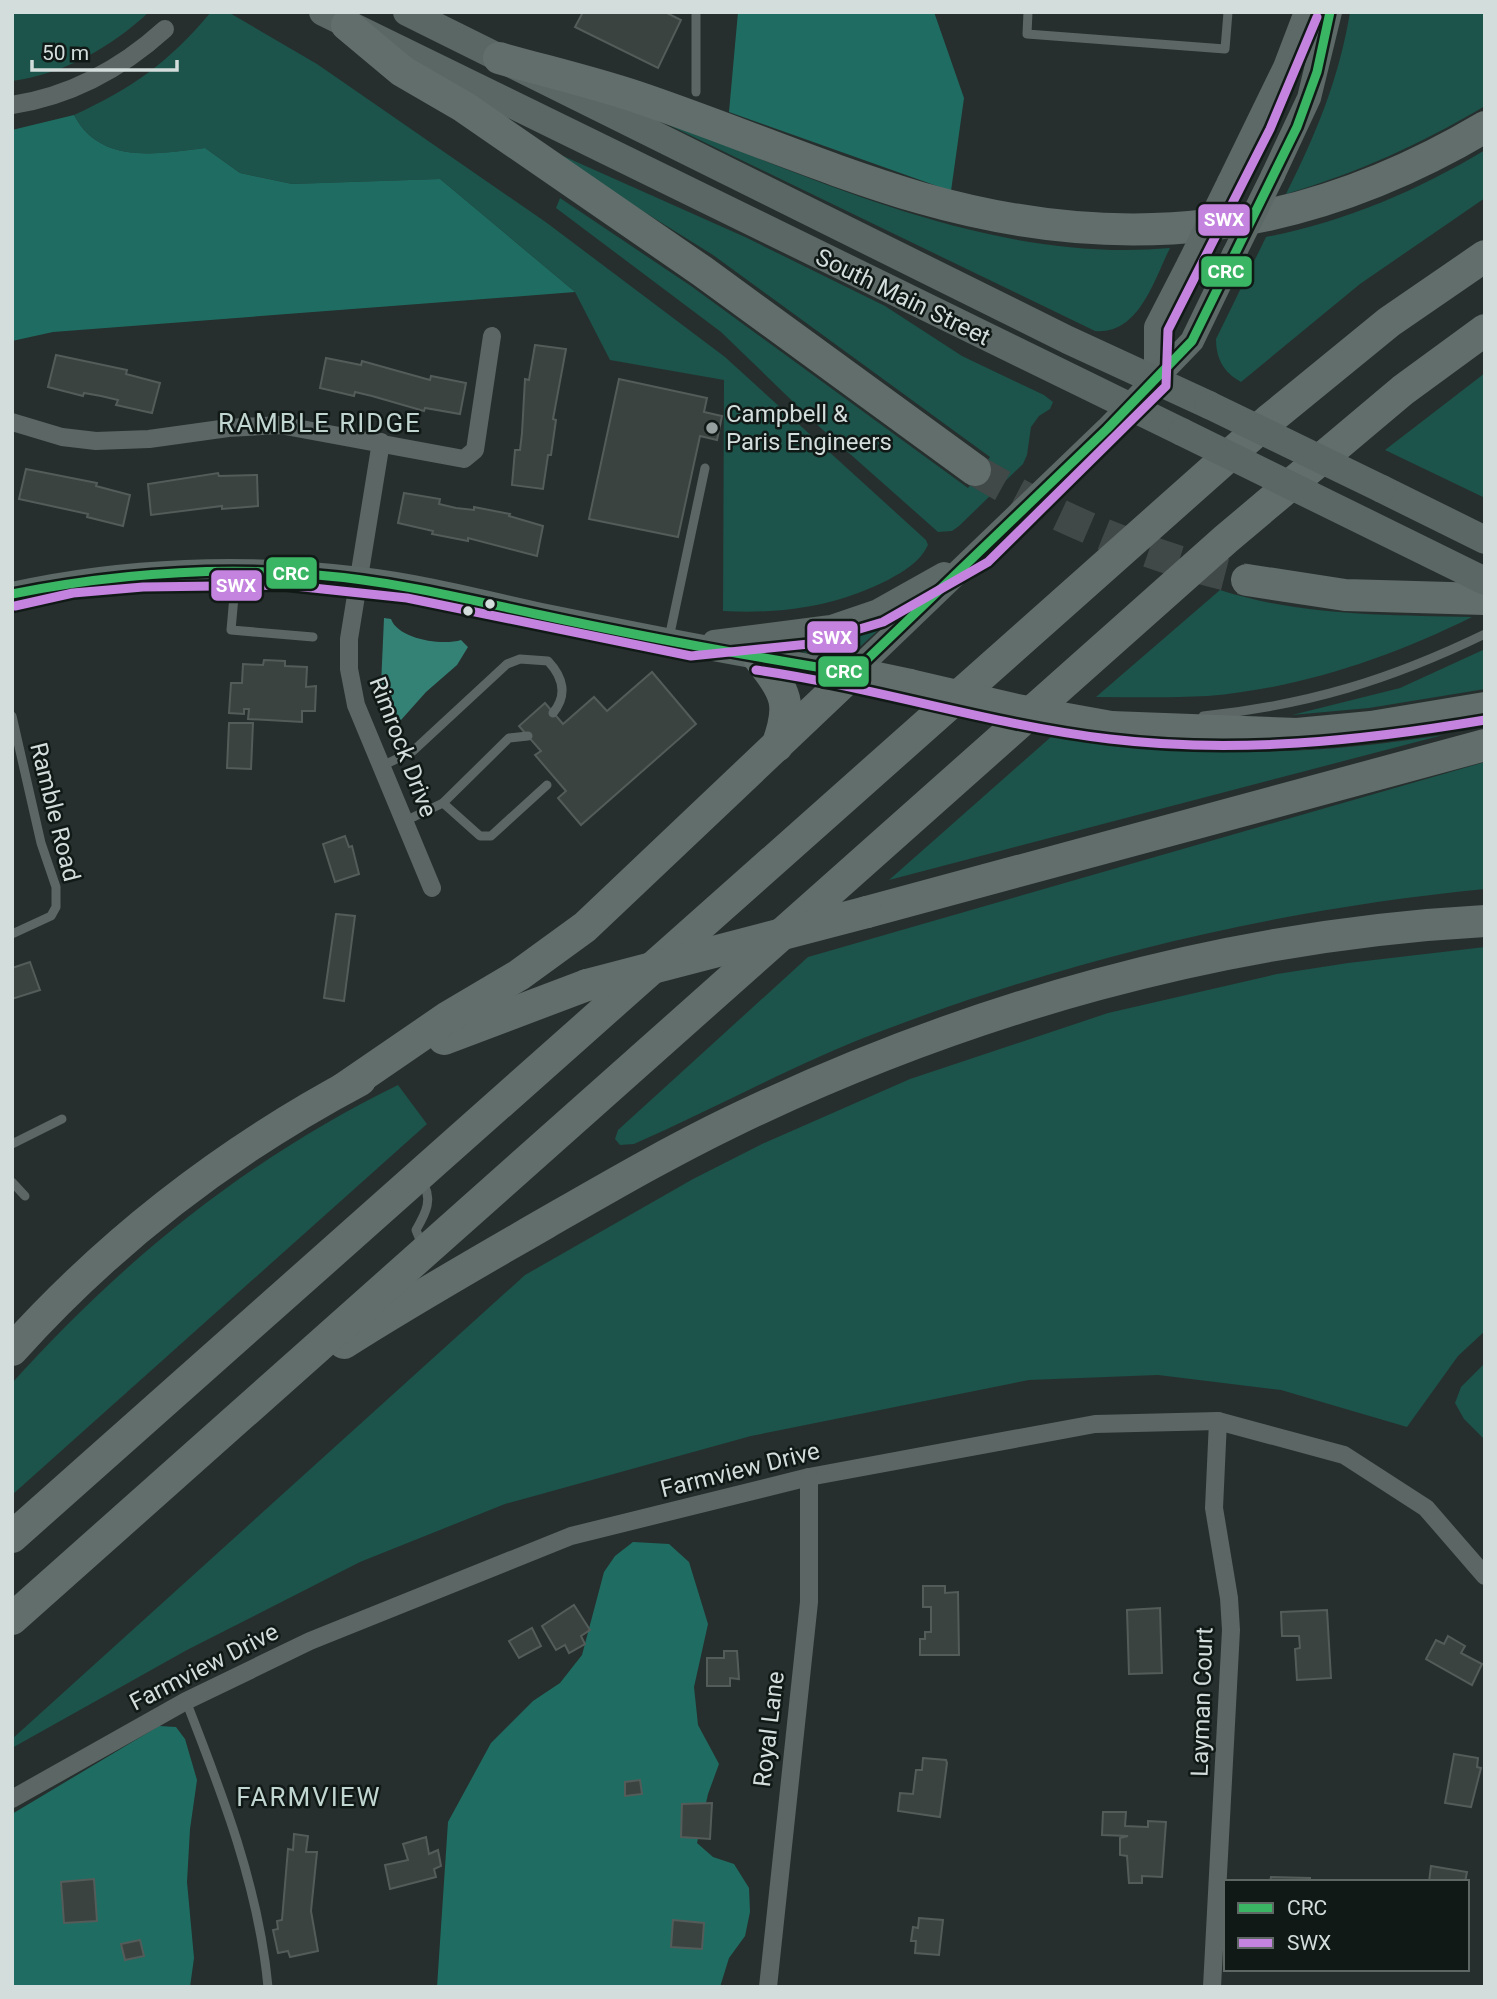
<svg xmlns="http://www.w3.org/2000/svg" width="1497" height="1999" font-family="Roboto,sans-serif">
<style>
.green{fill:#1c534a}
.forest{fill:#1f6d62;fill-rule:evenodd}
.water{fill:#348175}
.building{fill:#3b4341;stroke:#545c5a;stroke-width:2}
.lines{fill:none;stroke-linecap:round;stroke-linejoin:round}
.motorway-tunnel{stroke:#404947;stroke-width:32;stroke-dasharray:32 16;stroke-linecap:butt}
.service{stroke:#5c6664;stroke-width:9}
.minor{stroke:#5c6664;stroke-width:18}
.secondary{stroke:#5d6966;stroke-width:24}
.primary{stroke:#5a6764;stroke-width:28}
.motorway{stroke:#626e6b;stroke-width:32}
.secondary-bridge{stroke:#5d6966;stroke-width:24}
.primary-bridge{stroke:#5a6764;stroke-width:28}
.motorway-bridge{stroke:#626e6b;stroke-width:32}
.bus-1-casing{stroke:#111917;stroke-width:14}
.bus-2-casing{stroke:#111917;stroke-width:14}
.bus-1{stroke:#3ab564;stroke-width:9}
.bus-2{stroke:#c483df;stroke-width:9}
.poi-dot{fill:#96a09e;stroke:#111917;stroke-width:2.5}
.bus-dot{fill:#d3dddb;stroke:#111917;stroke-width:2.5}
.labels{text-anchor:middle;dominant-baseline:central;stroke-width:5;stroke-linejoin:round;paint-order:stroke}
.street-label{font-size:24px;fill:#d3dddb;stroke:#111917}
.poi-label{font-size:24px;fill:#d3dddb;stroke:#111917;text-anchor:start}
.neighbourhood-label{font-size:26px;letter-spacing:2px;fill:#c2d6d1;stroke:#111917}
.line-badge{stroke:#111917;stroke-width:2.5}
.badge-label{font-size:19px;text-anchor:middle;font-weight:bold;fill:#fff}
</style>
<rect width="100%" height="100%" fill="#262f2d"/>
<g class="green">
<path d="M12,12h137c-39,36 -85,62 -137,69z"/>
<path d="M211,12h17l89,52 230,159 178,134 201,183 2,5c-8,17 -24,26 -40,35 -54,27 -106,34 -165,31l1,-231 -114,-20 -35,-68 -135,-113 -148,5 -52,-11 -35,-25c-48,6 -105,17 -131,-33 59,-27 95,-53 137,-103z"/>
<path d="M1350,12h135v94c-64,38 -128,67 -199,88 30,-60 53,-115 64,-182z"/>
<path d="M650,116c165,62 338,148 520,132 -16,32 -31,87 -75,83z"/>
<polygon points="534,143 745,237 885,306 962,356 1044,395 1053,402 1050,409 1039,416 1031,427 1027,455 1023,464 959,526 952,531 938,532 814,422 721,332 556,208 560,198 691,286 968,488 990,457 713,255"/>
<path d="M1485,150v48l-125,86 -119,98c-18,-10 -25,-24 -25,-43l50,-102c78,-15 151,-46 219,-87z"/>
<polygon points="1485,373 1485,498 1385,450"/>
<path d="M1220,590c81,26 168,25 252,27 -83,41 -171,71 -264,79 -37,2 -75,1 -112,1z"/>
<polygon points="906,605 852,654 836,658 757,644"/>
<polygon points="1485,649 1485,689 1369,708 1292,715 1400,688"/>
<path d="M1443,735l-554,145 163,-144c134,23 258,20 391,-1z"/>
<path d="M1485,762v127c-206,20 -413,69 -606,143 -84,32 -163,76 -245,112l-14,1 -5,-6 3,-9 190,-173z"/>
<polygon points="1485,947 1485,1331 1458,1356 1407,1427 1281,1390 1158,1375 1029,1380 751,1436 505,1504 360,1562 187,1650 12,1748 12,1739 525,1275 693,1179 762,1144 910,1079 1108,1013 1277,974 1348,963"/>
<path d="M398,1085l29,39 -415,371v-112c113,-125 235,-224 386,-298z"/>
<polygon points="1485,1363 1485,1440 1464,1419 1455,1403 1461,1387"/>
</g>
<g class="forest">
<polygon points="738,12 934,12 964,98 951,191 729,112"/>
<path d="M74,115c26,50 83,39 131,33l35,25 52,11 148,-5 135,113 -522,40 -41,9v-211z"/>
<polygon points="633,1542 669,1544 689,1562 708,1624 694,1687 698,1725 719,1764 708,1794 697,1843 713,1857 734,1864 749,1888 750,1912 745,1936 729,1958 720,1987 437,1987 448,1822 491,1743 533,1701 560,1683 582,1655 604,1572 615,1556"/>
<path d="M159,1726l17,1 9,12 12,41 -7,49 -3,53 7,76 -4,29h-178v-173zM94,1879l3,42 -33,2 -3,-40z"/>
</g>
<path class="water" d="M384,618l7,1c7,20 51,27 70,21l7,7 -11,18 -31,27 -25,28 -7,-2 -13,-33z"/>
<g class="building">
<polygon points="583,12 665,12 681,20 658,68 575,27"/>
<polygon points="535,345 566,349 553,419 556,420 551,455 548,455 543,489 512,485 515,450 520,450 522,433 525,379 529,380"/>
<polygon points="56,355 127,370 126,374 160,383 152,413 116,405 118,400 101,396 84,393 83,396 48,387"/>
<polygon points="326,358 361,365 362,361 430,380 431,376 466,383 460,414 425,408 424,411 372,396 355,392 354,396 320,388"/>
<polygon points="619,379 707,398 704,412 722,416 717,440 700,436 678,537 589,519"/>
<polygon points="26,469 97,483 96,486 130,495 123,526 87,517 88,514 19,499"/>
<polygon points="218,473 219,476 257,475 258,506 222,509 222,506 151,515 148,484"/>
<polygon points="404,493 440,499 439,504 456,508 474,510 474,507 510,514 509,516 543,526 537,556 468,538 468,541 432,534 433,531 398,523"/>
<polygon points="264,660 285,661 285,666 307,667 306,687 316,686 315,711 302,711 302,722 248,719 249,709 244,709 244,714 229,713 231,683 242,683 243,664 263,665"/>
<polygon points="652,672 696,724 581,825 558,798 566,791 535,755 541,751 519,726 545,703 563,724 594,697 607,711"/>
<polygon points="229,723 253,723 251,769 227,768"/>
<polygon points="345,836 349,847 352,846 359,874 335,882 323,844"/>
<polygon points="336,914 355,916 344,1001 324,998"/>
<polygon points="30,962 40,990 12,999 12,968"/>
<polygon points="923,1586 945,1586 945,1593 958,1592 959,1655 920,1655 920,1639 925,1639 925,1632 931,1632 931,1607 923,1607"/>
<polygon points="574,1605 590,1630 581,1636 585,1644 569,1653 565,1645 556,1650 542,1626"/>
<polygon points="1160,1608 1162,1673 1129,1674 1127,1610"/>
<polygon points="1327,1610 1331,1678 1297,1680 1295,1649 1300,1648 1299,1636 1282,1636 1281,1612"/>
<polygon points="532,1628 541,1646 519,1658 509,1641"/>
<polygon points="1448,1636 1465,1646 1461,1653 1482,1664 1472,1685 1426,1659 1436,1640 1444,1644"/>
<polygon points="724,1651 737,1651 739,1679 730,1678 730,1686 707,1686 707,1658 724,1658"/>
<polygon points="1454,1754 1478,1758 1477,1767 1481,1768 1471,1807 1445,1803"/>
<polygon points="923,1758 946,1760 947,1763 940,1817 898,1811 900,1793 913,1794 916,1770 922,1770"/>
<polygon points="640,1780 642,1794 625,1796 625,1782"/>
<polygon points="712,1803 710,1839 681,1837 682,1804"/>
<polygon points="1103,1812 1126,1812 1125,1826 1148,1827 1148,1821 1166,1822 1162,1877 1142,1876 1142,1883 1129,1883 1127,1856 1120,1855 1120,1838 1128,1836 1102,1835"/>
<polygon points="294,1834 308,1836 306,1852 317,1852 311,1911 318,1951 290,1957 288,1951 278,1953 273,1930 278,1929 277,1921 282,1920 288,1849 293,1850"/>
<polygon points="426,1837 429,1854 438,1850 441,1866 434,1869 436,1877 390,1889 385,1865 408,1860 403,1844"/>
<polygon points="1431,1866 1467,1872 1465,1882 1429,1882"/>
<polygon points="1271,1877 1310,1878 1310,1882 1270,1882"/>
<polygon points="94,1879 97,1921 64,1923 61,1882"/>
<polygon points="919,1918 943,1920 939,1955 915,1953 916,1941 911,1941 913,1927 918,1928"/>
<polygon points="673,1920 704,1923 702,1949 671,1947"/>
<polygon points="140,1940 144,1956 125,1960 121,1944"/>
</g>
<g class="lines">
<path class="motorway-tunnel" d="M975,470c86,51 174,87 272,110"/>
<g class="service">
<polyline points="696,12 696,92"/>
<polyline points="1028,12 1027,34 1225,49 1228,12"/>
<polyline points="236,574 231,630 313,637"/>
<polyline points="669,638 705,468"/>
<polyline points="12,716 41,843 56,887 56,907 51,916 12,934"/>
<path d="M1203,716c105,-11 187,-36 282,-82"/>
<path d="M382,766l31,-15 94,-87 13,-5 28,2c15,16 20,34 5,52"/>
<polyline points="443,803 480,836 491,836 547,785"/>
<polyline points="405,821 443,803 509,738 528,736"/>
<polyline points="12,1144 62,1119"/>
<path d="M421,1180c13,18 5,33 -5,50l7,17"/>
<polyline points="12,1182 25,1196"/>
<path d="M186,1701c36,92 73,187 82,286"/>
</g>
<g class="minor">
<path d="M12,105c59,-9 110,-37 153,-76"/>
<polyline points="12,422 62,437 96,441 149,439 228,428 280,425 464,459 475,450 492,336"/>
<polyline points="381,442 349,639 349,669 356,705 432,888"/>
<polyline points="12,1799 186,1701 310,1641 571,1536 809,1477 1095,1424 1218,1421 1344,1455 1426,1508 1485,1576"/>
<polyline points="768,1987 809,1602 809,1477"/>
<polyline points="1212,1987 1231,1630 1229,1598 1214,1508 1218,1421"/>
</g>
<g class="secondary">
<polyline points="1273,175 1309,98 1330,12"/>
<polyline points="1229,182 1285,67 1306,12"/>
<polyline points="1156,379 1156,327 1189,263"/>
<path d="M12,594c112,-25 234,-29 348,-15 61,7 121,23 181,36 104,21 208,42 312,58l254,-244 85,-88 42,-87"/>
<polyline points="714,642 831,627 878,611 944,574"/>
</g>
<g class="primary">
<polyline points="323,12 1182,432"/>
<polyline points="407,12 1068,340 1209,405"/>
<polyline points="1382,489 1485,540"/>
</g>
<g class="motorway">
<polyline points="347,25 402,71 464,107 702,271 975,470"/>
<path d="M499,58c46,13 93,24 138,39 95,32 188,73 284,101 203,58 382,37 564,-71"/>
<polyline points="1247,580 1345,595 1485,599"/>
<path d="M759,658c27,35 34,45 18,88"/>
<polyline points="1111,727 1297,734 1371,727 1485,708"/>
<polyline points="867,912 1485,745"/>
<polyline points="444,1039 587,985"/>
<polyline points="343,1089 448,1017 519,975 585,927 853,673 910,685"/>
<path d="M344,1343c66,-42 134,-81 202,-120 61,-35 121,-70 185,-101 234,-113 493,-187 754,-201"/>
<path d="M12,1350c100,-111 216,-200 348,-270"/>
<polyline points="12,1537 1269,420 1389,322 1485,256"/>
<polyline points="12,1619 1226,539 1403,390 1485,330"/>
</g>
<g class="secondary-bridge">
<polyline points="1234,254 1273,175"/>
<polyline points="1189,263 1229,182"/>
</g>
<g class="primary-bridge">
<polyline points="1209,405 1382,489"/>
<polyline points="1182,432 1485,581"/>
</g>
<g class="motorway-bridge">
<polyline points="910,685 1017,710 1111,727"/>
<polyline points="587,985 867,912"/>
</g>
<defs>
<path id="bus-1" d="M12,594c101,-20 203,-28 305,-19 76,6 149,24 224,40 103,22 208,41 312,58l254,-244 85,-88 105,-214 20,-55 13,-60"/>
<g id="bus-2">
<polyline points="15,606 73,593 143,587 285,585 407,598 691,656 809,644 883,622 988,562 1166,386 1168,330 1270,129 1317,17"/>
<path d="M756,670c119,17 235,55 354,69 125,15 251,2 375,-19"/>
</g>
</defs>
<use href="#bus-1" class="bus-1-casing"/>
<use href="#bus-2" class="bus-2-casing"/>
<use href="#bus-1" class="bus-1"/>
<use href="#bus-2" class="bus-2"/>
</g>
<circle class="poi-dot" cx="712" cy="428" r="7"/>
<g class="bus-dot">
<circle cx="490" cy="604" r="6"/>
<circle cx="468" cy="611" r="6"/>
</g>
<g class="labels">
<g class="street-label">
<text transform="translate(903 297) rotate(26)">South Main Street</text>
<text transform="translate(403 747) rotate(69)">Rimrock Drive</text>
<text transform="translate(55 812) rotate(76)">Ramble Road</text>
<text transform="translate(740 1470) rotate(-14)">Farmview Drive</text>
<text transform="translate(204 1667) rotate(-27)">Farmview Drive</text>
<text transform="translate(1202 1702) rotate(-88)">Layman Court</text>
<text transform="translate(769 1729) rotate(-83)">Royal Lane</text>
</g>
<g class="poi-label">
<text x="726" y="414">Campbell &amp;<tspan x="726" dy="28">Paris Engineers</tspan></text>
</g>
<g class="neighbourhood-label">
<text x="320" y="423">RAMBLE RIDGE</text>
<text x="309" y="1797">FARMVIEW</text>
</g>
</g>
<g class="line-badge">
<rect x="1197" y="203" width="54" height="34" rx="7" fill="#c483df"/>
<rect x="1200" y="255" width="53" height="33" rx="7" fill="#3ab564"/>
<rect x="265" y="556" width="53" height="34" rx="7" fill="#3ab564"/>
<rect x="210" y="569" width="53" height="33" rx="7" fill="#c483df"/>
<rect x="806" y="620" width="53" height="34" rx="7" fill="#c483df"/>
<rect x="817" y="655" width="53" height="33" rx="7" fill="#3ab564"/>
</g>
<g class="badge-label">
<text x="1224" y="226">SWX</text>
<text x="1226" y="278">CRC</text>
<text x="291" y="580">CRC</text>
<text x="236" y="592">SWX</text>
<text x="832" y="644">SWX</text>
<text x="844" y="678">CRC</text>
</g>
<rect width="1497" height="1999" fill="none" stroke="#d3dddb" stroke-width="28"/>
<rect x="1224" y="1880" width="245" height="91" fill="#111917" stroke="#5f6765" stroke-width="2"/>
<rect x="1238" y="1903" width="35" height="10" fill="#3ab564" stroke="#5f6765" stroke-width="2"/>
<text x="1287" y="1915" font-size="21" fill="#d3dddb">CRC</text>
<rect x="1238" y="1938" width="35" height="10" fill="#c483df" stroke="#5f6765" stroke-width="2"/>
<text x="1287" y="1950" font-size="21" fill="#d3dddb">SWX</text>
<path d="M32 60v10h145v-10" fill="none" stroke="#d3dddb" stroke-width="3.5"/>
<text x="42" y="60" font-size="21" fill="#d3dddb" stroke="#111917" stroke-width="5" paint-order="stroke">50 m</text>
</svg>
